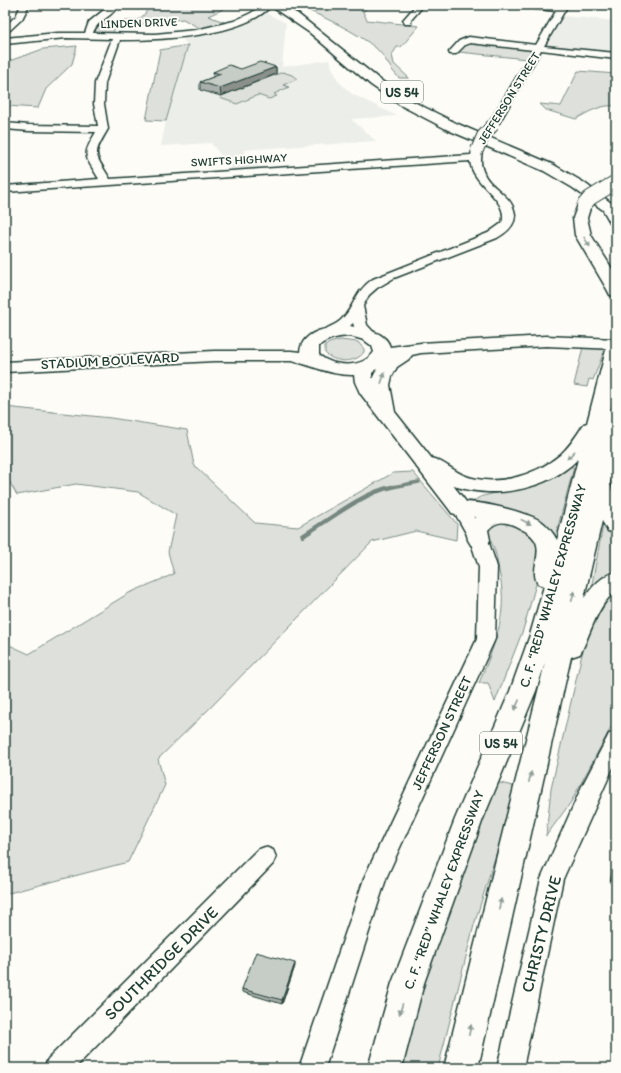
<svg xmlns="http://www.w3.org/2000/svg" width="621" height="1073" font-family="Itim,sans-serif">
<style>
.built{fill:#eceee9}
.green{fill:#dde0db;stroke:#7e8e88}
.lines{fill:none;stroke-linecap:round;stroke-linejoin:round}
.stream-far1{stroke:#75877f;stroke-width:3.5}
.stream{stroke:#75877f;stroke-width:4.5}
.minor-casing{stroke:#1f3d34;stroke-width:3}
.major-casing{stroke:#1f3d34;stroke-width:3}
.highway-casing{stroke:#1f3d34;stroke-width:3}
.minor{fill:#fdfcf7;fill-rule:evenodd}
.major{fill:#fdfcf7;fill-rule:evenodd}
.highway{fill:#fdfcf7;fill-rule:evenodd}
.minor-bridge-far1-casing{stroke:#1f3d34;stroke-width:10;stroke-linecap:butt}
.minor-bridge-casing{stroke:#1f3d34;stroke-width:14;stroke-linecap:butt}
.highway-bridge-casing{stroke:#1f3d34;stroke-width:16;stroke-linecap:butt}
.minor-bridge-far1{stroke:#fdfcf7;stroke-width:9}
.minor-bridge{stroke:#fdfcf7;stroke-width:12}
.highway-bridge{stroke:#fdfcf7;stroke-width:14}
.wall{fill:#aab0ab;stroke:#1f3d34}
.shaded-wall{fill:#8b908b;stroke:#1f3d34}
.building{fill:#c6cdc7;stroke:#1f3d34}
.oneway{fill:#8e9c96}
.labels{text-anchor:middle;dominant-baseline:central;stroke-width:4;stroke-linejoin:round;paint-order:stroke}
.far-street-label{font-size:12px;fill:#1f3d34;stroke:#fdfcf7}
.shield{fill:#fdfcf7;stroke:#62766e;stroke-width:1}
.shield-label{font-size:13px;font-weight:bold;fill:#1f3d34}
.street-label{font-size:14px;fill:#1f3d34;stroke:#fdfcf7}
.near-street-label{font-size:17px;fill:#1f3d34;stroke:#fdfcf7}
</style>
<rect width="100%" height="100%" fill="#fdfcf7"/>
<filter id="ink" filterUnits="userSpaceOnUse"><feTurbulence type="fractalNoise" baseFrequency=".025" numOctaves="2"/><feDisplacementMap in="SourceGraphic" scale="8" xChannelSelector="R" yChannelSelector="G"/><feConvolveMatrix kernelMatrix="1 2 1 2 8 2 1 2 1" color-interpolation-filters="sRGB"/></filter>
<g filter="url(#ink)">
<g class="built">
<polygon points="264,12 286,23 282,67 329,60 338,81 352,94 397,116 351,119 376,141 243,150 261,169 233,171 211,143 161,146 166,121 188,46 180,35"/>
<polygon points="563,16 616,21 616,54 547,46 546,45"/>
</g>
<g class="green">
<polygon points="149,5 227,5 228,7 208,16 227,23 201,29 183,19 116,27 111,35 95,33 94,32 97,24 138,20 145,14"/>
<path d="M296,5h74l-7,7 4,8 52,6 -18,21h-4l-5,8 2,9 15,14h-10c-9,-8 -13,-21 -22,-29 -21,-18 -56,-33 -81,-44z"/>
<polygon points="468,42 533,49 527,59 459,52"/>
<polygon points="188,45 166,121 146,120 160,50"/>
<polygon points="77,46 72,64 46,89 38,108 5,106 5,60 12,60 43,49"/>
<path d="M578,71l38,3v32c-14,-2 -28,6 -40,13l-30,-9 -6,-6 21,2z"/>
<polygon points="283,72 292,75 297,79 283,85 289,87 274,94 277,96 269,99 258,95 237,104 220,98 221,96"/>
<path d="M340,340l18,2 6,7v3c-8,12 -30,11 -39,1v-7l4,-3z"/>
<polygon points="583,347 605,349 593,380 589,379 587,387 574,385"/>
<polygon points="5,407 111,418 187,430 194,465 255,523 298,527 393,473 413,472 457,524 456,540 416,531 372,542 210,708 158,759 165,785 128,862 5,894 5,643 29,654 129,593 174,574 168,552 176,515 138,492 76,484 17,495 9,481 5,482"/>
<path d="M567,467h7l-18,67 -3,1 -81,-30c2,-6 9,-9 15,-10 28,-6 54,-16 80,-28z"/>
<polygon points="604,520 616,533 616,574 591,589"/>
<path d="M503,522c19,2 24,8 37,22l-2,33 -15,53 -28,72 -7,-19h-9c15,-37 29,-67 21,-107 -2,-9 -3,-19 -6,-28 -3,-7 -7,-11 -7,-19l6,-5z"/>
<polygon points="616,586 616,718 571,802 546,836 551,789 582,654 593,624"/>
<polygon points="496,782 517,787 474,925 438,1068 398,1068 426,967"/>
</g>
<g class="lines">
<polyline class="stream-far1" points="387,488 419,482"/>
<path class="stream" d="M303,536c24,-15 63,-45 89,-49"/>
<defs>
<g id="minor">
<polygon points="21,5 29,5 22,19 8,32 5,33 5,26 16,16"/>
<path d="M110,5h8c-6,13 -20,14 -25,28l62,1 41,-4 38,-9 17,-8 12,-8h9c-28,32 -112,35 -152,35l-15,43 -1,21 4,25c-16,27 -14,23 2,50l361,-24 2,-7 4,-1 5,3c-1,8 -2,14 1,21 6,18 30,23 32,44 0,11 -9,18 -18,23l-103,40 -17,10 -8,7 -6,11 4,19 11,12 -2,3c-10,2 -21,-7 -23,-17 -7,8 -20,17 -31,14l-2,-3c5,-7 15,-8 21,-14 14,-13 13,-28 32,-41l115,-46 14,-10c8,-24 -29,-36 -32,-62l-465,31v-6l94,-7c-14,-24 -18,-22 -3,-47l-67,-1 -24,-2v-6l24,2 69,1 -4,-22 1,-21 17,-44 -46,-1 -61,6v-6l53,-5h27l4,-11z"/>
<polygon points="416,5 424,5 411,20 411,24 405,24 403,20"/>
<polygon points="516,5 559,6 568,5 544,46 616,53 616,59 541,50 499,123 494,126 489,123 533,50 470,43 465,45 456,54 450,54 449,52 459,41 469,37 536,45 556,11 520,7"/>
<polygon points="460,503 466,504 488,540 497,567 495,639 387,876 325,1068 299,1068 365,876 477,639 479,567 470,540 452,508 454,504"/>
<polygon points="616,732 616,761 563,879 523,1068 497,1068 541,879 582,786 606,740 609,734"/>
<polygon points="265,847 273,850 276,857 273,864 75,1068 44,1068 48,1059 257,850"/>
</g>
<path id="major" d="M350,326c13,3 36,5 40,21l31,-4 125,-7 70,3v10l-70,-3 -125,7 -9,2 -3,4 -12,8 -5,9 -2,9 5,27 76,96 -3,5 -8,2 -8,-2 -92,-120 -5,-11 -1,-7c-23,1 -41,-10 -63,-14h-77l-209,11v-10l209,-11h77l9,1c2,-23 32,-25 50,-26zM350,336l14,4 8,6 2,6c-12,17 -41,15 -55,3v-9c9,-8 19,-9 31,-10zM377,369l-5,10v-6z"/>
<g id="highway">
<polygon points="269,5 282,5 298,14 379,79 408,99 458,124 554,165 583,182 614,205 616,207 616,226 611,224 603,210 573,188 544,171 448,130 400,105 371,85 310,33"/>
<polygon points="584,201 589,202 591,205 587,218 591,235 616,275 616,296 610,295 608,291 575,235 573,218 579,202"/>
<path d="M616,341v43l-6,28 6,-2v49l-6,24 6,20v30l-8,-2 -6,-10 -18,77c9,-12 17,-22 32,-26v19c-20,15 -25,43 -36,63l-9,3 -93,411h-34l101,-405 -9,28 -53,128 -59,164 -22,85h-34l24,-85 63,-164 55,-128 20,-56 14,-49 -6,-2c-11,-17 13,-38 -13,-53 -6,-3 -12,-7 -18,-8 -7,-2 -14,1 -19,7l2,10 -3,5 -8,2 -8,-2 -3,-5 -2,-10 10,-13 -24,-4 -3,-5 3,-5c20,-5 71,8 89,18 7,5 12,12 16,19l21,-81c-32,32 -85,41 -127,26 -12,-4 -22,-13 -32,-19l-3,-4 3,-4c17,-4 29,10 44,17 31,13 72,1 97,-20 10,-9 17,-20 24,-31l3,-1 20,-77 3,-4z"/>
</g>
</defs>
<use href="#minor" class="minor-casing"/>
<use href="#major" class="major-casing"/>
<use href="#highway" class="highway-casing"/>
<use href="#minor" class="minor"/>
<use href="#major" class="major"/>
<use href="#highway" class="highway"/>
<defs>
<polyline id="minor-bridge-far1" points="492,126 494,123"/>
<polyline id="minor-bridge" points="477,150 483,136 493,125"/>
<polyline id="highway-bridge" points="584,205 590,198 616,182"/>
</defs>
<use href="#minor-bridge-far1" class="minor-bridge-far1-casing"/>
<use href="#minor-bridge" class="minor-bridge-casing"/>
<use href="#highway-bridge" class="highway-bridge-casing"/>
<use href="#minor-bridge-far1" class="minor-bridge-far1"/>
<use href="#minor-bridge" class="minor-bridge"/>
<use href="#highway-bridge" class="highway-bridge"/>
</g>
<g class="wall">
<polygon points="276,67 276,74 221,96 200,90 200,82 213,77 213,72"/>
<polygon points="616,853 616,884 610,883 614,861"/>
<polygon points="295,966 282,1004 242,992 242,989"/>
</g>
<g class="shaded-wall">
<polygon points="276,67 276,74 221,96 220,88"/>
<polygon points="295,963 295,966 282,1004 282,1000"/>
</g>
<g class="building">
<polygon points="260,62 276,67 220,88 200,82 221,74 213,72 229,65 241,69"/>
<polygon points="616,853 616,876 612,875"/>
<polygon points="256,952 295,963 282,1000 242,989"/>
</g>
<defs><path id="oneway-solid" d="M-6-.8H1V-3.2L6.5 0L1 3.2V.8H-6Z"/></defs>
<g class="oneway">
<use href="#oneway-solid" transform="translate(587 242) rotate(58)"/>
<use href="#oneway-solid" transform="translate(383 378) rotate(-71)"/>
<use href="#oneway-solid" transform="translate(571 455) rotate(135)"/>
<use href="#oneway-solid" transform="translate(526 522) rotate(26)"/>
<use href="#oneway-solid" transform="translate(573 596) rotate(-76)"/>
<use href="#oneway-solid" transform="translate(517 705) rotate(113)"/>
<use href="#oneway-solid" transform="translate(530 777) rotate(-77)"/>
<use href="#oneway-solid" transform="translate(500 904) rotate(-77)"/>
<use href="#oneway-solid" transform="translate(401 1009) rotate(106)"/>
<use href="#oneway-solid" transform="translate(470 1030) rotate(-77)"/>
</g>
</g>
<g class="labels">
<g class="far-street-label">
<text transform="translate(139 23) rotate(-2)">LINDEN DRIVE</text>
<text transform="translate(509 98) rotate(-58)">JEFFERSON STREET</text>
<text transform="translate(239 160) rotate(-3)">SWIFTS HIGHWAY</text>
</g>
<g class="shield">
<rect x="381" y="81" width="42" height="22" rx="3"/>
<rect x="480" y="732" width="42" height="22" rx="3"/>
</g>
<g class="shield-label">
<text x="402" y="92">US 54</text>
<text x="501" y="743">US 54</text>
</g>
<g class="street-label">
<text transform="translate(110 361) rotate(-3)">STADIUM BOULEVARD</text>
<text transform="translate(553 586) rotate(-74)">C. F. “RED” WHALEY EXPRESSWAY</text>
<text transform="translate(442 733) rotate(-65)">JEFFERSON STREET</text>
<text transform="translate(444 890) rotate(-70)">C. F. “RED” WHALEY EXPRESSWAY</text>
</g>
<g class="near-street-label">
<text transform="translate(541 934) rotate(-76)">CHRISTY DRIVE</text>
<text transform="translate(161 963) rotate(-45)">SOUTHRIDGE DRIVE</text>
</g>
</g>
<rect width="621" height="1073" fill="none" stroke="#fdfcf7" stroke-width="20"/>
<rect x="10" y="10" width="601" height="1053" fill="none" stroke="#1f3d34" stroke-width="1.5" filter="url(#ink)"/>
</svg>
